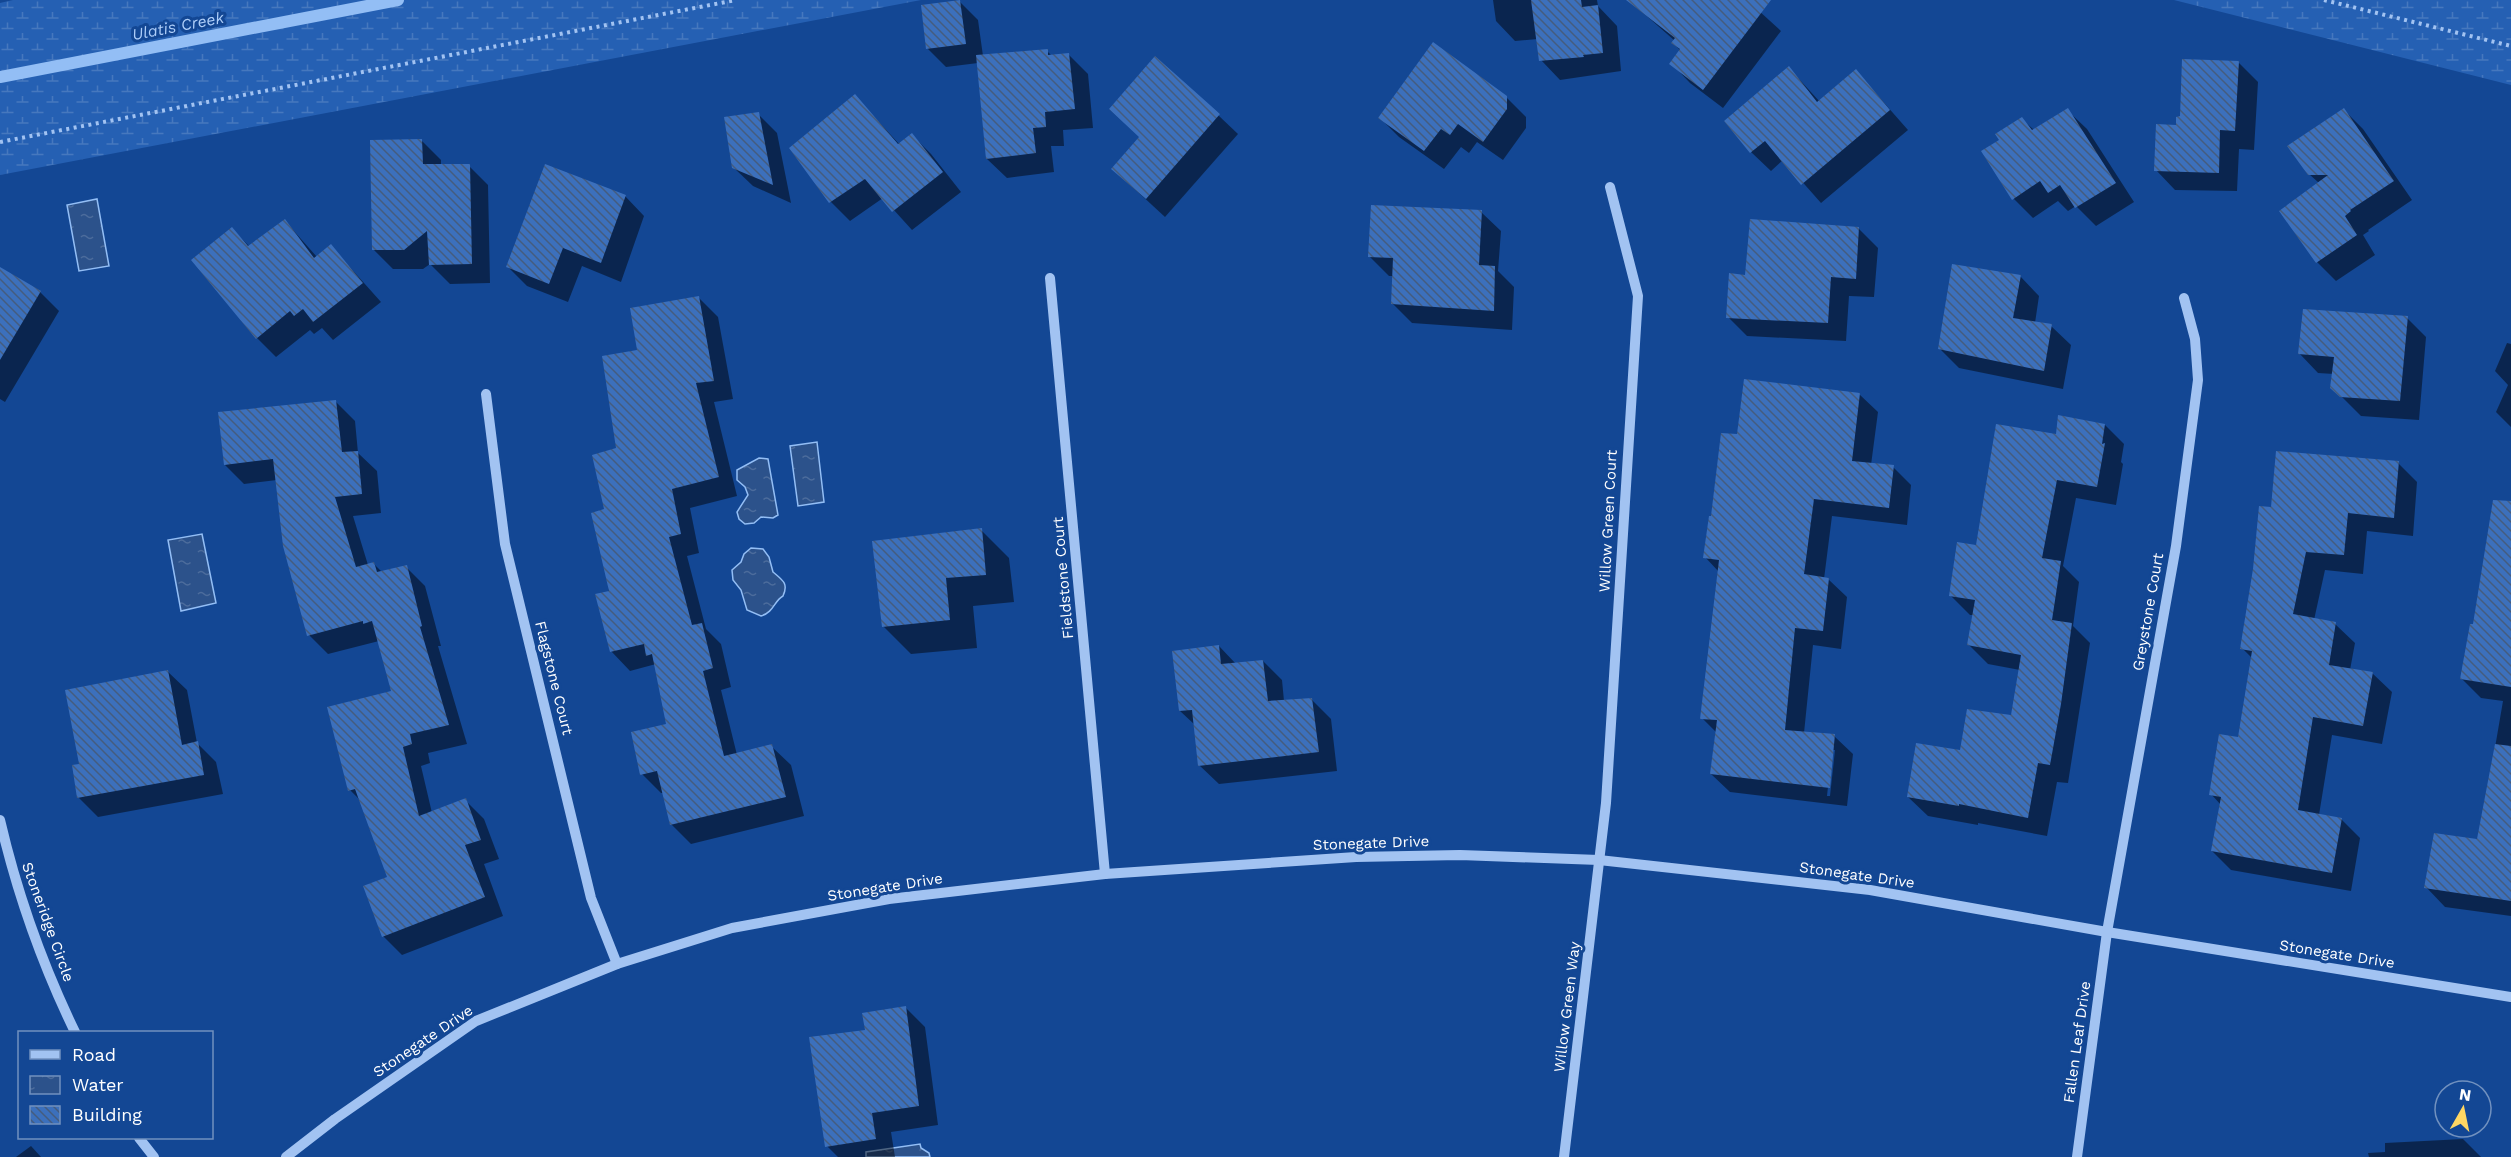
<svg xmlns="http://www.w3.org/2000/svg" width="2511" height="1157" font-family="'Work Sans',sans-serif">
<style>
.wetland{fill:url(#wetland-marsh)}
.water{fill:url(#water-ripples);stroke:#93bef5;stroke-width:1.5}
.shadow{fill:#0007;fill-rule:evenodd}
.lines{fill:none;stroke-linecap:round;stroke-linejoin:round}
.stream{stroke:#93bef5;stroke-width:12}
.building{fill:url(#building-back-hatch)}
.path{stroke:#a2c3f2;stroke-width:4;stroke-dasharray:3 4.5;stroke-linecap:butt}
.minor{stroke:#a2c3f2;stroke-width:10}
.labels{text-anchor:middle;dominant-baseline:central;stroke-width:6;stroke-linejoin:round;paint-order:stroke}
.street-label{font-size:15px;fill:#fff;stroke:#134794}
.water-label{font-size:16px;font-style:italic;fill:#aecef9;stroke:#134794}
</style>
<defs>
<pattern id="wetland-marsh" width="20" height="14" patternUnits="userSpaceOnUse" patternTransform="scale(1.5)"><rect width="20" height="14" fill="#2560b3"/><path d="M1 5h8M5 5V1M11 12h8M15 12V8" fill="none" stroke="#4678be"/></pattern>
<pattern id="water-ripples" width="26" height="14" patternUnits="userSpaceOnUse" patternTransform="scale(1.5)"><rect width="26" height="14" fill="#2c528b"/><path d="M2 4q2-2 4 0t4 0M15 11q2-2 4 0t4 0" fill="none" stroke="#4c6c9c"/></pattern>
<pattern id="building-back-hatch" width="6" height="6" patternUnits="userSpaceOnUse" patternTransform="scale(1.5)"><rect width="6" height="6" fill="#3c70bc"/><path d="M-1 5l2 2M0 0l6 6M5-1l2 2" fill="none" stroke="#455c7e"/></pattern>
</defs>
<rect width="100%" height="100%" fill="#134794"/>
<g class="wetland">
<polygon points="13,0 921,0 0,175 0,3"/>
<polygon points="2174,0 2511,0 2511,85"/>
</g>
<g class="water">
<polygon points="97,199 109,266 79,271 67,205"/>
<polygon points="817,442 824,502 798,506 790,446"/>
<polygon points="759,458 768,459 778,515 773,518 761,517 754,523 745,524 739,519 737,512 748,495 745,487 737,480 737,470"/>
<polygon points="202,534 216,603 181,611 168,540"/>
<path d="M751,548l12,1 6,8 4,15c9,8 16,11 10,24 -9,5 -9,16 -22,20l-14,-6 -6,-20 -8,-10 -1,-10 9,-8 3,-8z"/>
<polygon points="920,1144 921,1148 929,1153 930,1157 866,1157 866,1152"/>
</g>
<g class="shadow">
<polygon points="1493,0 1597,0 1598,6 1617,26 1621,71 1560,80 1541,60 1538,39 1515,41 1496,21"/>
<polygon points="1649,0 1747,0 1781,31 1723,108 1690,83 1671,63 1681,51 1673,43 1675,41 1641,11"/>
<polygon points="959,1 978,20 983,56 1047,51 1053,57 1069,55 1088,74 1093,128 1063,130 1064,146 1051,146 1054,172 1007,178 987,159 978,63 946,67 927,48"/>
<polygon points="2238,62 2258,82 2254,150 2239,149 2237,191 2175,190 2156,170 2178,126"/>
<polygon points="1789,68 1820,102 1856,71 1908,130 1821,203 1783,160 1771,171 1751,152"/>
<polygon points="855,96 900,145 912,135 931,154 961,192 912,230 883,198 850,221 831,202"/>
<polygon points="1506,97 1526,117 1526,128 1503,160 1477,142 1469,153 1461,147 1444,169 1399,137 1380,118"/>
<polygon points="2067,110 2087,129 2134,202 2096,226 2076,206 2068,211 2058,201 2033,218 2014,199 2001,140 2022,119 2034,130"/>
<polygon points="2344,110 2363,129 2412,200 2368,230 2369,231 2363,235 2375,255 2336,281 2317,262 2281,211 2319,183 2309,174"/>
<polygon points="758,114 777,133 791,203 753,186 733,167"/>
<polygon points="1218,115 1238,134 1165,217 1113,169"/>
<polygon points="422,141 441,160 441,166 469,166 488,185 490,283 450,284 430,264 423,269 393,269 374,250"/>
<polygon points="625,196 644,216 621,282 582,266 568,302 527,286 508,267"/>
<polygon points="1481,212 1501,231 1498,271 1514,287 1512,330 1412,323 1393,304 1394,276 1389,276 1370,257"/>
<polygon points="285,221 317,257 331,246 381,302 333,340 322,328 314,334 310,330 276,357 257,338 232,229 250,247"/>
<polygon points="1859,229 1878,248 1874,297 1849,296 1846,341 1747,336 1728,317 1746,277"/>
<polygon points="0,269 40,292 59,311 5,402 0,399"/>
<polygon points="2020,276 2039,296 2035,323 2051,326 2071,345 2063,389 1959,368 1940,349"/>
<polygon points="699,298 718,317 733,399 714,402 737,496 690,508 699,553 687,556 706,629 721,644 731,687 721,690 737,755 771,746 791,765 804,816 691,844 672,825 664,793 661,793 642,774 668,725 656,664 630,671 611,651 606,510 638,351"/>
<polygon points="2407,318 2426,337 2419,420 2361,416 2332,387 2334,374 2318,373 2299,353"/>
<polygon points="2507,343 2511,344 2511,427 2496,412 2508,385 2495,371"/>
<path d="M1859,394l19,18 -7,53 22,2 18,18 -4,40 -75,-9 -8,63h4l19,18 -6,52 -28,-4 -9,88 30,3 19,18 -6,52 -117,-14 -19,-18 6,-41 -15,-15 17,-146 -14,-15 8,-39 25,-82zM1832,750h3l-5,46h-3z"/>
<polygon points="335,401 355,421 358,453 377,471 381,513 353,516 368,565 374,564 383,573 406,567 425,586 441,646 438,646 467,744 428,753 430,763 421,766 432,813 465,800 484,819 499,859 484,864 503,916 402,955 383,936 389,878 361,801 350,790 393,692 379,641 328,654 309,635 277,480 244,484 225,465"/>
<polygon points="2105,425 2124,444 2121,462 2123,464 2116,505 2076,498 2063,566 2079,582 2073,626 2090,643 2068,783 2057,782 2047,836 1978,823 1978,825 1928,816 1908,797 1961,752 2012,717 2020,670 1988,664 1969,645 1974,615 1970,615 1951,596 1977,547 2057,435"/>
<polygon points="2398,463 2417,482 2413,536 2367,531 2363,574 2325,570 2314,620 2335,624 2355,643 2350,670 2372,673 2392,692 2382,744 2332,735 2319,815 2341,819 2360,838 2351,891 2231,870 2212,851 2221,805 2211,794 2239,739 2253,659 2242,648 2272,509"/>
<polygon points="2511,513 2511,916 2445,907 2426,887 2479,841 2503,701 2481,698 2462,679 2475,626"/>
<polygon points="981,530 1009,558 1014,602 973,606 977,648 911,654 883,626"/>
<polygon points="1219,646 1236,664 1263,661 1282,680 1284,701 1311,699 1331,719 1337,771 1219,784 1199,765 1195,725 1180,711"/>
<polygon points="167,671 187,690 197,743 216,762 223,794 98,817 79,798 81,765"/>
<polygon points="906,1008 925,1027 938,1125 891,1132 895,1157 838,1157 827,1146 867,1031"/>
<polygon points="2463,1139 2481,1157 2369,1157 2368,1153 2385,1152 2385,1143"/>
<polygon points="31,1146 41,1157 16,1157"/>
</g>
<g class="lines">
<polyline class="stream" points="0,77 398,0"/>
</g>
<g class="building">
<polygon points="960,0 966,44 926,49 921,5"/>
<polygon points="1531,0 1581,0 1582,7 1598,5 1603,53 1583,55 1584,57 1539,61"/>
<polygon points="1626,0 1771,0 1703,90 1669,64 1680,49 1671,43 1675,38"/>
<polygon points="1433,42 1507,96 1507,109 1483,142 1458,124 1450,135 1441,129 1424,151 1378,118"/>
<polygon points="1048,49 1048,55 1069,53 1075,109 1045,112 1046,127 1033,128 1036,153 986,159 976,55"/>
<polygon points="1155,56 1220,114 1146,199 1111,169 1139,137 1109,109"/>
<polygon points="2182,59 2239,61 2235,131 2220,130 2219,173 2154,171 2156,124 2176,125 2176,117 2180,116"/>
<polygon points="1789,66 1817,102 1856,69 1890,110 1801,185 1765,141 1750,153 1724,121"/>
<polygon points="855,94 898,144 912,133 943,172 892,212 865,179 829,203 789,148"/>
<polygon points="2068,108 2116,183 2075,208 2060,185 2048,193 2040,181 2012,200 1981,151 1999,140 1995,134 2022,117 2032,130"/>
<polygon points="2344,108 2394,181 2350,210 2351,211 2345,216 2357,235 2316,263 2279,211 2328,175 2308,175 2287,146"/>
<polygon points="759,112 773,185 732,168 724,117"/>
<polygon points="422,139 423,164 470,164 472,264 429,265 427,231 404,250 372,250 370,140"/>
<polygon points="545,164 626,195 601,263 563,248 549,284 506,267"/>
<polygon points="1371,205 1482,210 1479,265 1495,266 1494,311 1391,304 1393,258 1368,257"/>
<polygon points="285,219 314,258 331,244 363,283 313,322 303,309 294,316 290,311 256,339 191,260 232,227 248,246"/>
<polygon points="1750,219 1859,227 1856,279 1831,277 1828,323 1726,318 1729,273 1745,275"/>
<polygon points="1952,264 2021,275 2013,318 2052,324 2044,371 1938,349"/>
<polygon points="0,267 41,291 0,360"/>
<polygon points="699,296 714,381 696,383 719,477 672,489 681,534 669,537 692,625 702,623 713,668 703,671 724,756 772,744 786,797 670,825 657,771 640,775 631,732 666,724 652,654 646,656 644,644 610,652 595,594 609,591 591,513 604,509 592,455 616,448 602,356 637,350 630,308"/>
<polygon points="2303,309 2408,316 2400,401 2340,397 2330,388 2334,357 2298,354"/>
<polygon points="1744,379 1860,393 1852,461 1894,465 1889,508 1814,499 1804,574 1829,578 1823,631 1795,628 1785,730 1835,734 1830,788 1710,774 1717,720 1700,719 1719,560 1703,558 1709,516 1711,516 1721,433 1737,434"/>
<polygon points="336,400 342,452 358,451 362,494 335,497 356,567 374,562 377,572 407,565 422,626 420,627 449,725 410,734 412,744 403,747 419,816 466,798 481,840 465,845 485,897 382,937 363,886 387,877 355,789 348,791 327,707 391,691 372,621 363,624 363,621 307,636 283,546 273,459 224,465 218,412"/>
<polygon points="2058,415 2105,424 2102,444 2105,443 2097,487 2057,480 2042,558 2061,561 2052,620 2072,623 2061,704 2050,765 2038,763 2028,818 1959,804 1959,806 1907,797 1916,743 1960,750 1967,709 2011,715 2021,655 1967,645 1975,600 1949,596 1957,542 1976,545 1996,424 2056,434"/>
<polygon points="2276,451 2399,461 2394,518 2348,513 2344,555 2306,552 2293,614 2336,622 2329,665 2373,672 2363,726 2313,717 2298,810 2342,818 2332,873 2211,851 2221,797 2209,795 2219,734 2238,737 2252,651 2240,649 2253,569 2259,506 2271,507"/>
<polygon points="2493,500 2511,501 2511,687 2460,679 2470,624 2473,624"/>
<polygon points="982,528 986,575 946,578 950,620 882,627 872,541"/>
<polygon points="1219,645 1221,664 1263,660 1268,701 1312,698 1319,752 1198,766 1192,710 1179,711 1172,651"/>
<polygon points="168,670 182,745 198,741 204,775 77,798 72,765 79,764 65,690"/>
<polygon points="2495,744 2511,746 2511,901 2424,888 2434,833 2477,839"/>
<polygon points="906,1006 919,1106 872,1113 876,1139 825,1147 809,1037 865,1030 862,1013"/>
</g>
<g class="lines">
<g class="path">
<polyline points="2324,0 2511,46"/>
<polyline points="0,142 736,0"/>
</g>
<g class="minor">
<polyline points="1050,278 1105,874"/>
<polyline points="486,394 505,544 591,898 617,964"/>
<path d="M0,820c17,73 42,144 75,212"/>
<polyline points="139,1138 154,1157"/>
<polyline points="286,1157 335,1119 476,1021 617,964 732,928 889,899 1105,874 1356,857 1460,855 1599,860 1870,890 2107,932 2511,997"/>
<polyline points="1564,1157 1606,803 1638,296 1610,187"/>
<polyline points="2077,1157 2107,932 2176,546 2198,380 2195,339 2184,298"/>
</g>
</g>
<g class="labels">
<g class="street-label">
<text transform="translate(1608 521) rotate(-87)">Willow Green Court</text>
<text transform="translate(1063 578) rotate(-95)">Fieldstone Court</text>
<text transform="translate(2148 612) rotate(-80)">Greystone Court</text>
<text transform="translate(554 678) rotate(76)">Flagstone Court</text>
<text transform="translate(1371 843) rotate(-2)">Stonegate Drive</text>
<text transform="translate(1857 875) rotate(8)">Stonegate Drive</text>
<text transform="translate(885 887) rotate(-9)">Stonegate Drive</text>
<text transform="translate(48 922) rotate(70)">Stoneridge Circle</text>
<text transform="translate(2337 954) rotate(9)">Stonegate Drive</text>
<text transform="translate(1567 1007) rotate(-83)">Willow Green Way</text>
<text transform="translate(423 1041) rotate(-34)">Stonegate Drive</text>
<text transform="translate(2077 1042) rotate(-82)">Fallen Leaf Drive</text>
</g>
<g class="water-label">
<text transform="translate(178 26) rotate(-11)">Ulatis Creek</text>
</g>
</g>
<rect x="18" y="1031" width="195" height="108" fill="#134794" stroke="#7191bf" stroke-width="1.5"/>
<rect x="30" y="1050" width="30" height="9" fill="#a2c3f2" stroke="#7191bf" stroke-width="1.5"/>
<text x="72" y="1061" font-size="18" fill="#ffffff">Road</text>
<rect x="30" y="1076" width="30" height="18" fill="url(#water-ripples)" stroke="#7191bf" stroke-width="1.5"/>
<text x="72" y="1091" font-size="18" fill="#ffffff">Water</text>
<rect x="30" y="1106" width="30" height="18" fill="url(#building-back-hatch)" stroke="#7191bf" stroke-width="1.5"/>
<text x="72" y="1121" font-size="18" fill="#ffffff">Building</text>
<g transform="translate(2463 1109) rotate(9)"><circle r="28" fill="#134794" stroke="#7191bf" stroke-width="1.5"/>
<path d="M0-4.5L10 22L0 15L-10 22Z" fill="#ffd763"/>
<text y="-9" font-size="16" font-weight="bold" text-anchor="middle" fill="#ffffff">N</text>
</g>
</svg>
